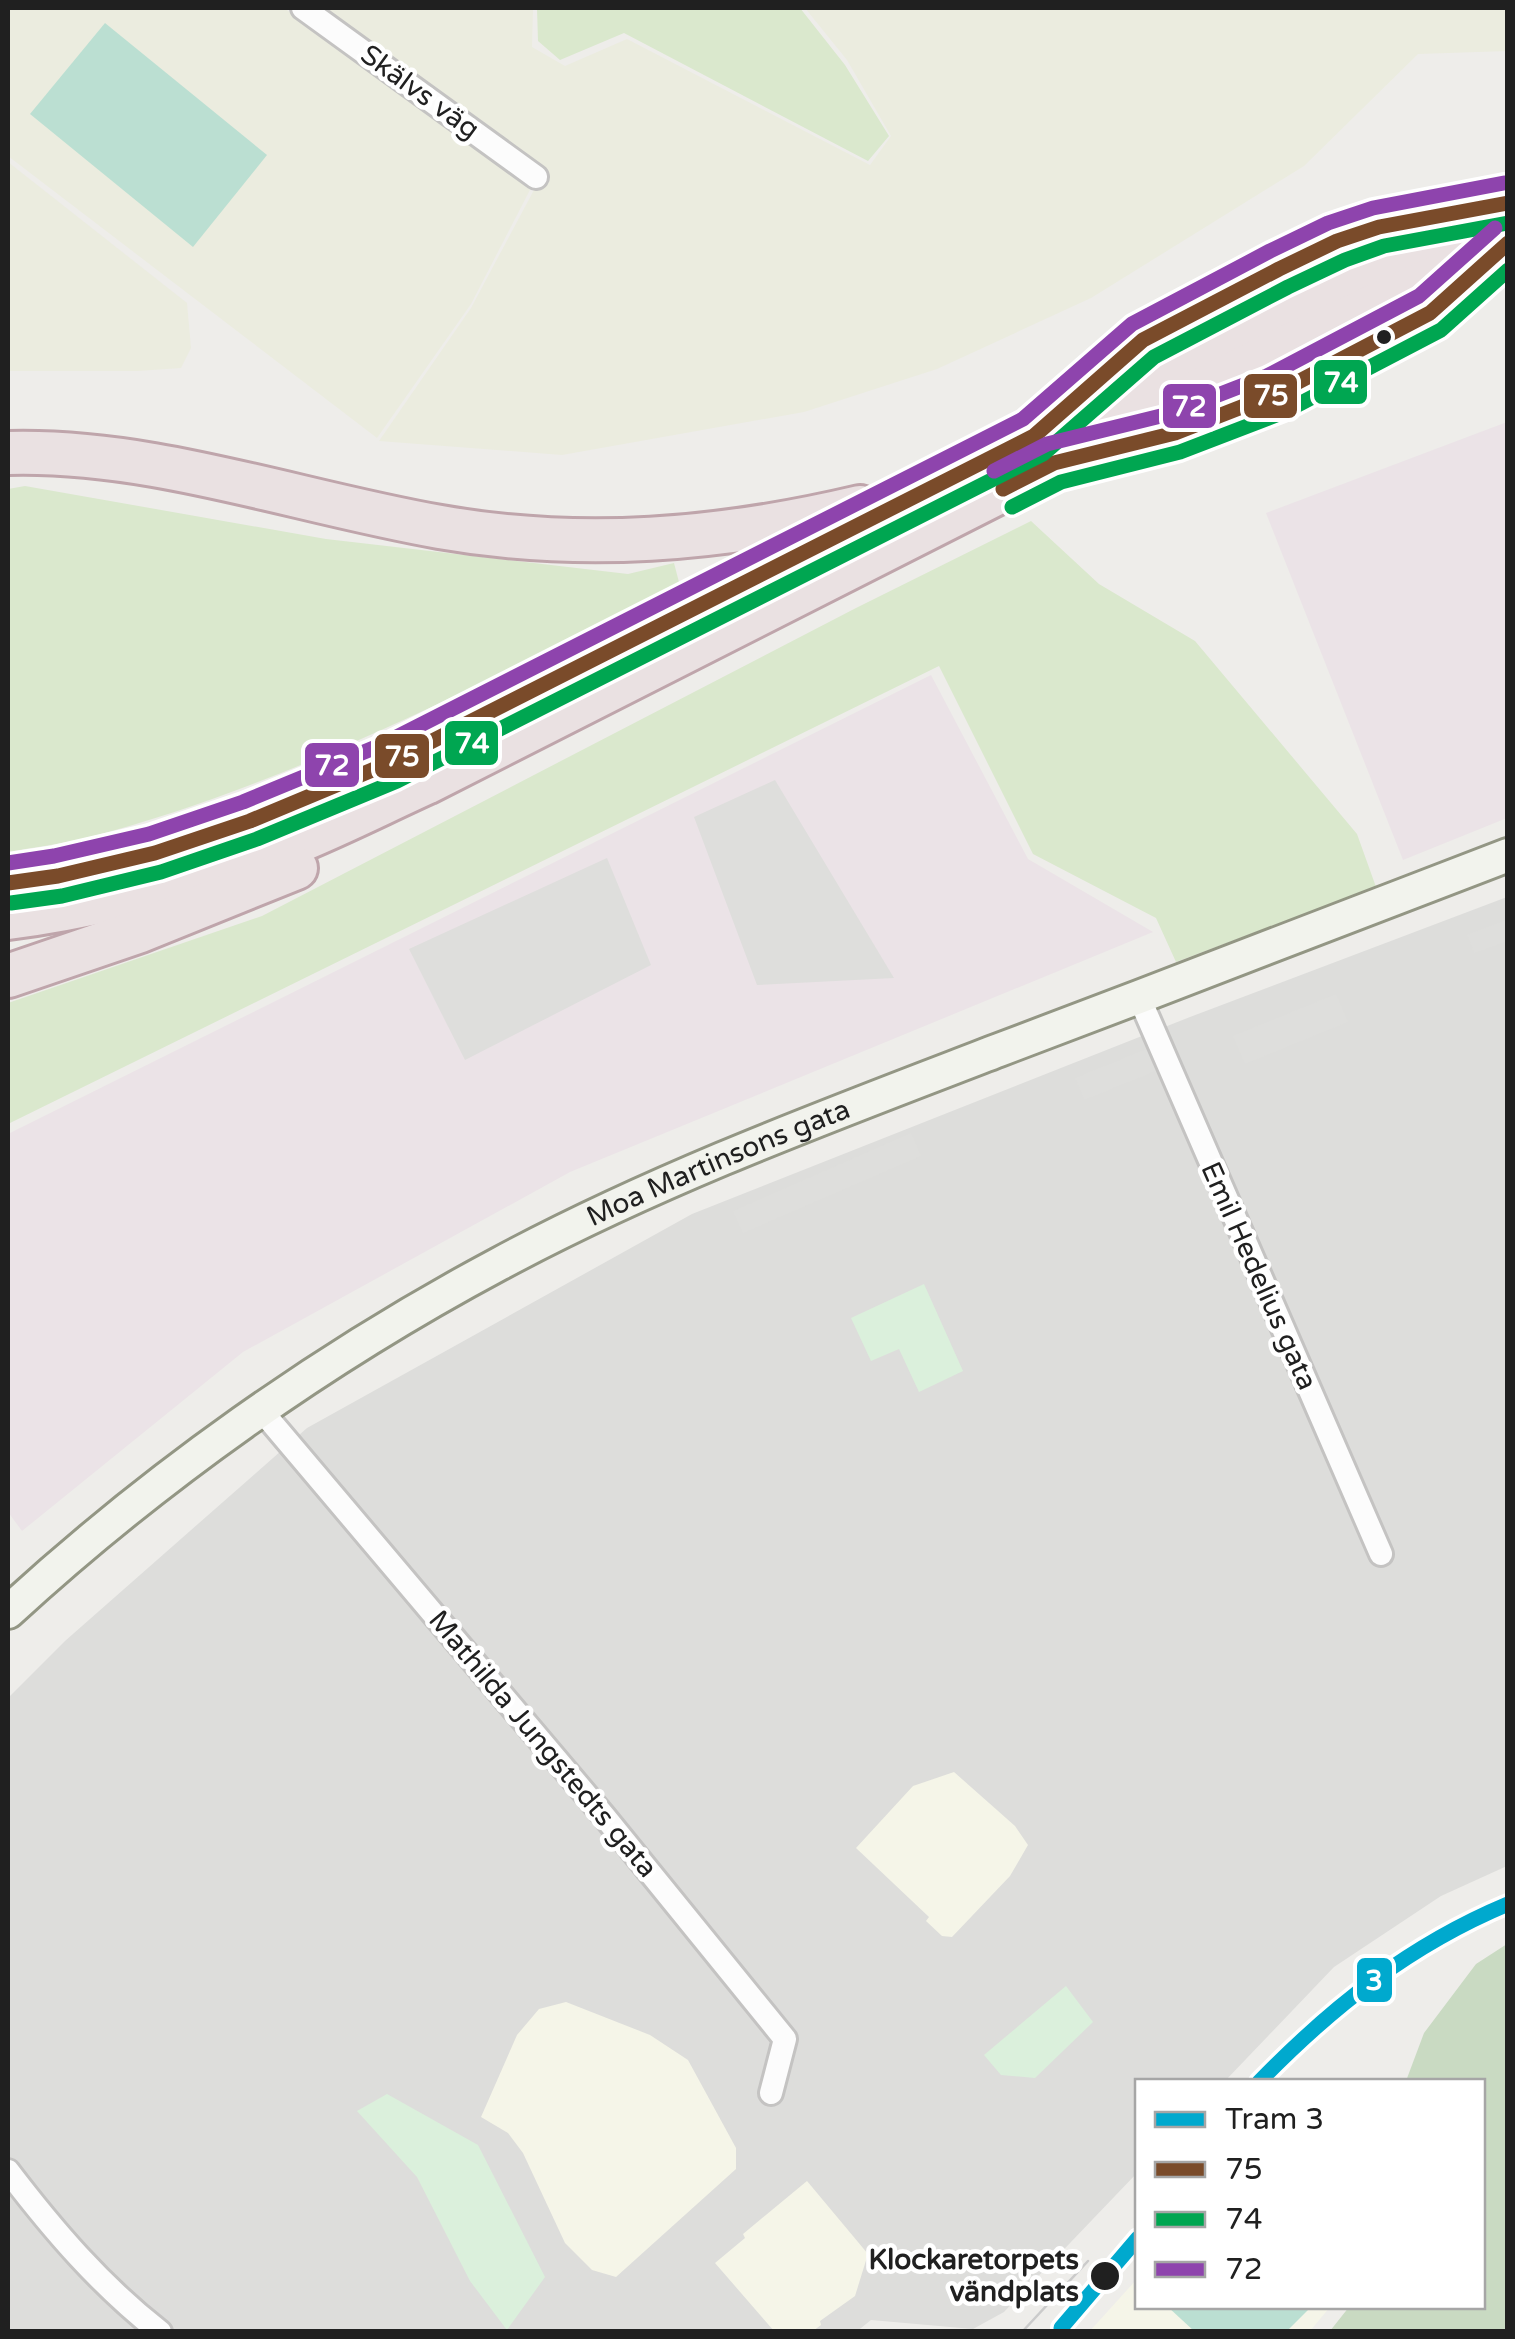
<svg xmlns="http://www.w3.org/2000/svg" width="1515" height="2339" font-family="'Varela Round',sans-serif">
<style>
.residential{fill:#dddddb}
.industrial{fill:#ebe3e7}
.education{fill:#f5f5e8}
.farmland{fill:#ebecdf}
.grass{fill:#dae8cd}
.forest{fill:#c9dac2}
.park{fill:#dbf0dc}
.pitch{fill:#bbdfd2}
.parking{fill:#dededc}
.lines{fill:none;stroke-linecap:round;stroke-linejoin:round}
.street-casing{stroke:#c4c3c2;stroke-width:28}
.secondary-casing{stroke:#939684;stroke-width:38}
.highway-casing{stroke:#bfa5ab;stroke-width:48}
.street{stroke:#fcfcfc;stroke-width:22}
.secondary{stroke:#f2f3ed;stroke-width:32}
.highway{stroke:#eae1e2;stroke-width:42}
.tram{stroke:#cbcbcb;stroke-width:2.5}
.bus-1-casing{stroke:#fff;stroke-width:22}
.bus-2-casing{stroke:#fff;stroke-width:22}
.bus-3-casing{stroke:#fff;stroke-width:22}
.bus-1{stroke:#7a4b2a;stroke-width:15}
.bus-2{stroke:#00a651;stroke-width:15}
.bus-3{stroke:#8e44ad;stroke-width:15}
.tram-1-casing{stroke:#fff;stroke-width:22}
.tram-1{stroke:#00a9ce;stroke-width:15}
.bus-dot{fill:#202020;stroke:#fff;stroke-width:4}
.labels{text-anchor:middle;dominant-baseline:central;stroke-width:9;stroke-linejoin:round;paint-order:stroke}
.street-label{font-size:28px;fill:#202020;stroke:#fff}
.stop-label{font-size:28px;font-weight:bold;fill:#202020;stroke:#fff;text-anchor:end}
.line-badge{stroke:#fff;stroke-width:4}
.badge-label{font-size:28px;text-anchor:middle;font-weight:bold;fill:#fff}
</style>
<rect width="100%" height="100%" fill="#eeedea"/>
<polygon class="residential" points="1507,897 1507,1866 1441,1896 1334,1967 1225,2081 1138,2082 1137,2173 1004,2312 973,2329 871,2320 856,2332 8,2332 8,1698 65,1641 307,1428 692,1214 1190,1017"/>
<g class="industrial">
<polygon points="1507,422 1507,818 1403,860 1266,513"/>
<polygon points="931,675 1028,859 1153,932 570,1172 243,1352 22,1531 8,1512 8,1134"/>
</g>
<g class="education">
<polygon points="954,1772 1015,1826 1028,1845 1010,1876 952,1937 942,1936 926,1921 929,1917 856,1848 913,1786"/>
<polygon points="566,2002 650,2035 688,2060 736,2148 736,2169 616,2277 592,2270 565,2243 523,2153 508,2133 481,2117 517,2035 539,2009"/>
<polygon points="807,2181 868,2254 855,2296 820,2321 821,2325 813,2331 774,2331 715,2263 745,2238 743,2234"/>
<polygon points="1137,2279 1138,2306 1330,2307 1310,2331 1089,2332"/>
</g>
<g class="farmland">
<polygon points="8,8 284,8 532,186 471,304 377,438 8,156"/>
<polygon points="313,8 533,8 532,47 565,66 627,39 870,165 891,136 847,60 805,8 1507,8 1508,51 1418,54 1304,166 1091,298 937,369 804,412 562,455 379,441 471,308 543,173"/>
<polygon points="8,162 187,303 191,348 181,368 138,371 8,371"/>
</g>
<g class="grass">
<polygon points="537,8 800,8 845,65 889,136 868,161 624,33 560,60 538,41"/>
<path d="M25,486l301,53 302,35 46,-11 6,23c-191,92 -383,197 -590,251 -27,7 -55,10 -82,15v-363z"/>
<polygon points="1031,521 1099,584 1195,641 1357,834 1376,887 1176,962 1156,918 1033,854 939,666 8,1124 8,1003 262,916 856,608"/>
</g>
<polygon class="forest" points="1507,1944 1507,2331 1330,2331 1349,2307 1482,2306 1482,2082 1406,2081 1424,2033 1476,1964"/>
<g class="park">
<polygon points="924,1284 963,1371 919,1392 899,1349 871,1361 851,1318"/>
<polygon points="1066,1986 1093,2022 1035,2078 1001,2075 984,2055"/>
<polygon points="387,2094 478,2145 545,2277 507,2330 470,2281 417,2177 357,2111"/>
</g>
<g class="pitch">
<polygon points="105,23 267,155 193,247 30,114"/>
<polygon points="1168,2307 1311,2307 1286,2332 1194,2331"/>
</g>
<g class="parking">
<polygon points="775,780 894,978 757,985 694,817"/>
<polygon points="607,858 651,965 465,1060 409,949"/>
<polygon points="1507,920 1507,941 1474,953 1467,935"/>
<polygon points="1336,994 1348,1022 1245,1064 1233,1036"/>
<polygon points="1149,1048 1158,1070 1084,1100 1075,1078"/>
<polygon points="911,1133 921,1156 743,1233 733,1211"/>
</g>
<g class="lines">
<defs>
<g id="street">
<polyline points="303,8 536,177"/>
<polyline points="1139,997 1381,1554"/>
<polyline points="261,1410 604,1816 785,2039 771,2093"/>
<path d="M8,2171c45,59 92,114 152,161"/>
</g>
<g id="secondary">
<path id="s1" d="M8,1612c147,-135 315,-254 491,-348 160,-86 331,-149 500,-214 170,-64 339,-130 509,-195"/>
</g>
<g id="highway">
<path d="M8,453c145,-4 289,49 432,74 142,25 280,13 420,-20"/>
<path d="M8,883c133,-14 259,-67 381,-120l872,-443 247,-115"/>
<path d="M8,918c95,-12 194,-40 284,-74 45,-18 90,-41 134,-61l849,-431 233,-109"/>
<polyline points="8,976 140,931 296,868"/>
</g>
</defs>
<use href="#street" class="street-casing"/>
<use href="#secondary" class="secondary-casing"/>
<use href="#highway" class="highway-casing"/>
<use href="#street" class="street"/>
<use href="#secondary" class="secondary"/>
<use href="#highway" class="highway"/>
<g class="tram">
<polyline points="1022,2332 1088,2261"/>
<polyline points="1057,2332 1061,2328"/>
</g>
<defs>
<g id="bus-1">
<polyline points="1003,489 1054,463 1175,433 1275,394 1430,313 1508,243"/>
<polyline points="8,883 58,876 155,853 250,821 389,763 1034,436 1143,340 1279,269 1337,241 1379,227 1508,203"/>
</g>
<g id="bus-2">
<polyline points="1012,507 1061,482 1180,452 1284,412 1441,330 1508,270"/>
<polyline points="11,903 62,896 161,872 257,839 397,781 1043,454 1154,357 1288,287 1345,260 1384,246 1508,223"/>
</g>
<g id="bus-3">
<polyline points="994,471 1047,444 1169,414 1267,376 1419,296 1495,228"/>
<polyline points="8,863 54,856 149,834 243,802 381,745 1023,419 1132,324 1270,251 1328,223 1373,208 1504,183"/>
</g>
</defs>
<use href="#bus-1" class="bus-1-casing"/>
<use href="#bus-2" class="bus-2-casing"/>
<use href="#bus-3" class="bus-3-casing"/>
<use href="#bus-1" class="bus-1"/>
<use href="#bus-2" class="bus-2"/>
<use href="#bus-3" class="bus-3"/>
<defs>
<g id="tram-1">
<path d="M1259,2082c74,-76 151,-137 249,-178"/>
<polyline points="1061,2328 1138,2238"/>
</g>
</defs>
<use href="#tram-1" class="tram-1-casing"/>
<use href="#tram-1" class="tram-1"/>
</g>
<g class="bus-dot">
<circle cx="1384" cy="337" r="9"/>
<circle cx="1105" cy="2276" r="16"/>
</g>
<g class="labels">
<g class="street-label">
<text transform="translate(420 92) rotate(36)">Skälvs väg</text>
<text stroke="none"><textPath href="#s1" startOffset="845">Moa Martinsons gata</textPath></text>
<text transform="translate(1259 1276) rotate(66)">Emil Hedelius gata</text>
<text transform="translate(543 1744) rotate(50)">Mathilda Jungstedts gata</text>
</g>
<g class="stop-label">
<text x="1079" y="2260">Klockaretorpets<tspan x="1079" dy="32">vändplats</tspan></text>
</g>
</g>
<g class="line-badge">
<rect x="1312" y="358" width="57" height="48" rx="10" fill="#00a651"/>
<rect x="1242" y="372" width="57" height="48" rx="10" fill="#7a4b2a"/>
<rect x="1161" y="382" width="57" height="48" rx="10" fill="#8e44ad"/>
<rect x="443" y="719" width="57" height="48" rx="10" fill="#00a651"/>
<rect x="373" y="732" width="58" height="48" rx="10" fill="#7a4b2a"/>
<rect x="303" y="741" width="58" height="48" rx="10" fill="#8e44ad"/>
<rect x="1355" y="1956" width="39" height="48" rx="10" fill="#00a9ce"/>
</g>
<g class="badge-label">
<text x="1341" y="392">74</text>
<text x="1271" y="405">75</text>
<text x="1189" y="416">72</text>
<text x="472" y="753">74</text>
<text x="402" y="766">75</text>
<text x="332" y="775">72</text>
<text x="1374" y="1990">3</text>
</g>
<rect width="1515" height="2339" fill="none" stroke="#202020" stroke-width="20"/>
<rect x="1135" y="2079" width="350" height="230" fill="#ffffff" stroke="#a6a6a6" stroke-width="2.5"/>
<rect x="1155" y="2112" width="50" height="15" fill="#00a9ce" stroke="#a6a6a6" stroke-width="2.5"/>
<text x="1225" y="2129" font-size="30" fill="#202020">Tram 3</text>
<rect x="1155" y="2162" width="50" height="15" fill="#7a4b2a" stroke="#a6a6a6" stroke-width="2.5"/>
<text x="1225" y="2179" font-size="30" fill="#202020">75</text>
<rect x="1155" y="2212" width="50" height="15" fill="#00a651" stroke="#a6a6a6" stroke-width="2.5"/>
<text x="1225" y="2229" font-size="30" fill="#202020">74</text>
<rect x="1155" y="2262" width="50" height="15" fill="#8e44ad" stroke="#a6a6a6" stroke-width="2.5"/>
<text x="1225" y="2279" font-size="30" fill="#202020">72</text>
</svg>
